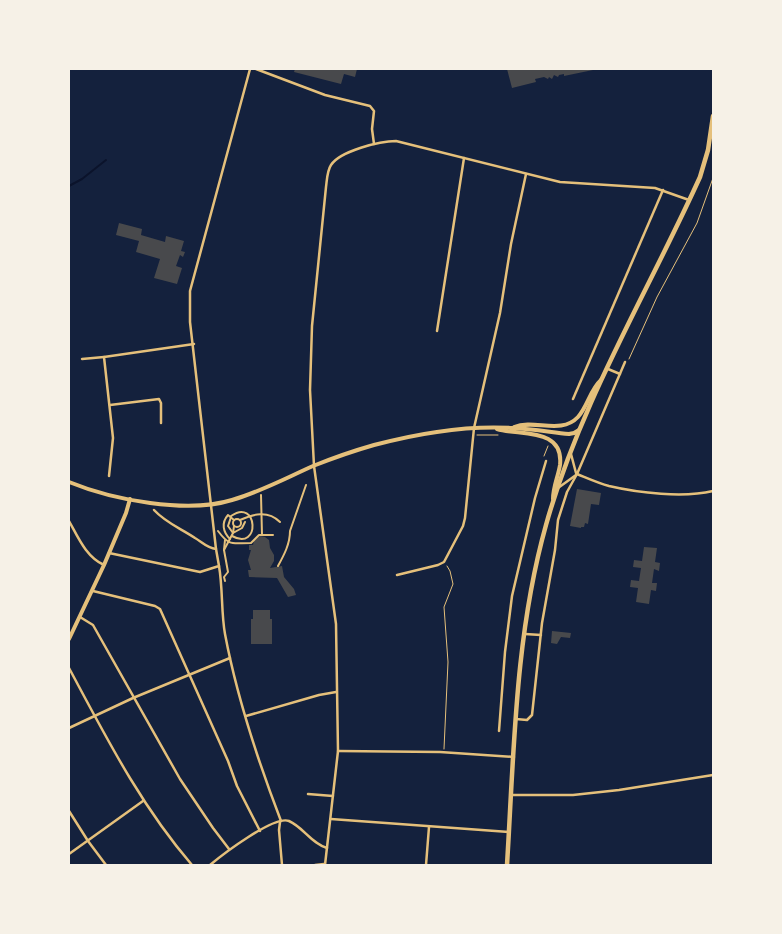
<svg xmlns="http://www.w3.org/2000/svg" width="782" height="934" font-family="Poppins,sans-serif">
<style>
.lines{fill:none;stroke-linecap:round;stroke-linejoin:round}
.stream{stroke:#0b132b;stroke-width:2}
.building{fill:#48494c}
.path{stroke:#e5c07b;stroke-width:1}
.pedestrian{stroke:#e5c07b;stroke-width:2}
.minor{stroke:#e5c07b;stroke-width:2.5}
.tertiary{stroke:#e5c07b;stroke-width:4}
.primary{stroke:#e5c07b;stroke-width:4.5}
</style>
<rect width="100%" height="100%" fill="#14213d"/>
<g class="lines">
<polyline class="stream" points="69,186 82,179 106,160"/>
</g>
<g class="building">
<polygon points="295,69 357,69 355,77 344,74 341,84 294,72"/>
<polygon points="507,69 593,69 593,70 564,76 564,74 559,75 558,77 554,75 552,79 549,77 548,79 544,77 535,79 536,82 512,88"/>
<polygon points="119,223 142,229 141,235 165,242 166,236 184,241 181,251 185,252 183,257 180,255 176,266 182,268 177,284 154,278 160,259 136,252 139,241 116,235"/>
<polygon points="577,489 601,493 599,505 591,504 588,524 585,523 584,527 581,527 581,528 570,526"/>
<polygon points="260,536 265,537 269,540 270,548 274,555 274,561 270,568 282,566 284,577 294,589 296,595 288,597 277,578 249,577 248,570 251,570 248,560 251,550 249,550 249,545 253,545 254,541"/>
<polygon points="644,547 657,548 655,562 660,563 659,571 654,569 652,583 657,583 656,591 651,590 649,604 636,602 638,588 630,587 631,580 639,581 641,568 633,567 634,560 642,561"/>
<polygon points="253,610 270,610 270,619 272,619 272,644 251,644 251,619 253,619"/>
<polygon points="552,631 571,633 570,638 561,637 557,644 551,643"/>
</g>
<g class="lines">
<g class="path">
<polyline points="629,359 657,297 697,223 713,178"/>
<polyline points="477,435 498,435"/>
<polyline points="544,456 548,446"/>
<polyline points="444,749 448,662 444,607 453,584 450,571 447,566"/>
</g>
<g class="pedestrian">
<polyline points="261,495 262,535"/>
<path d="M231,516c27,-19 30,36 1,20"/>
<circle cx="237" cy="523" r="4"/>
<path d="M240,520c13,-6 28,-10 40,2"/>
<polyline points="234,526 233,533 242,528 245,522"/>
<path d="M218,531c12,16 14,12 33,12l8,-8h14"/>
<path d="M230,539c-7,-7 -9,-16 -2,-24l6,5"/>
<polyline points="224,550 225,540"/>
<path d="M278,566c6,-11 12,-22 12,-35l16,-46"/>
<polyline points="225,581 224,577 228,572 224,550 233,533 228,526 231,517"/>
</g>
<g class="minor">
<polyline points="256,69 325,95 370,106 374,111 372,129 374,144"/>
<polyline points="437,331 464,158"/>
<polyline points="82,359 104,357"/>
<polyline points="608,369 620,374"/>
<polyline points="573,399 663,190"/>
<polyline points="110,405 159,399 161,403 161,423"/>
<polyline points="571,454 576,473"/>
<path d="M577,474c10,4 21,9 32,12 30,7 74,12 104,5"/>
<polyline points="109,476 113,438 104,357 194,344"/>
<polyline points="558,488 576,475"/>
<path d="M69,521c9,16 17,36 35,44"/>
<polyline points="216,549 190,322 190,291 250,69"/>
<path d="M109,553l91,19 19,-6 -3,-17c-9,-1 -14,-7 -21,-11 -15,-10 -29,-15 -41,-28"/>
<path d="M219,566c4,23 2,46 6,68 12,64 33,127 56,187"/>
<polyline points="397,575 438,565 444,562 463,526 465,518 474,428 500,313 511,244 526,174"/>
<polyline points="93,591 155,606 160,609 228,761 237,786 260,831"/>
<polyline points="80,617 93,625 180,779 213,828 229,849"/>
<polyline points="525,634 541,635"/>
<path d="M69,668c37,69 72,138 123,197"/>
<polyline points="246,716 319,695 336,692"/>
<polyline points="516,719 527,720 532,715 542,623 555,550 558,520 567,492 577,474 625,362"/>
<polyline points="69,728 133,698 230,658"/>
<polyline points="499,731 505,652 512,596 535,498 546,461"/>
<polyline points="338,751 440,752 514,757"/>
<polyline points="308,794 333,796"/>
<polyline points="511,795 573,795 619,790 713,775"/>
<polyline points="69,811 88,841 106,865"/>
<polyline points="331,819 509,832"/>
<polyline points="280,822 279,830 282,865"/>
<polyline points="69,854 143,801"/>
<path d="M210,865c12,-10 64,-50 79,-44 14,6 23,23 38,27"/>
<polyline points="315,865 324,864"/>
<path d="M325,865l13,-114 -2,-127 -22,-158 -4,-76 2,-64 14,-139c1,-7 1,-16 5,-22 9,-14 49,-24 65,-24l164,41 95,6 34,12"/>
<polyline points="426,865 429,827"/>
</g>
<g class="tertiary">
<path d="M514,427c21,-8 47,8 64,-10 10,-11 12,-27 23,-37"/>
<path d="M497,429c23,7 67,-2 63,36 -2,12 -7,22 -7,34"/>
<path d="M69,482c44,18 118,32 163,18 28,-8 54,-22 81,-34 20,-8 40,-15 61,-21 45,-12 92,-20 139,-17 19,1 37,4 56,6l5,-1 5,-3"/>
<polyline points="69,639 104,565 126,513 130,499"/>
</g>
<path class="primary" d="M507,865c7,-113 8,-230 39,-340 34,-122 102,-233 154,-348l8,-27 5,-34"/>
</g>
<rect width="782" height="934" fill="none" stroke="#f6f1e7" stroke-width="140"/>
</svg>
